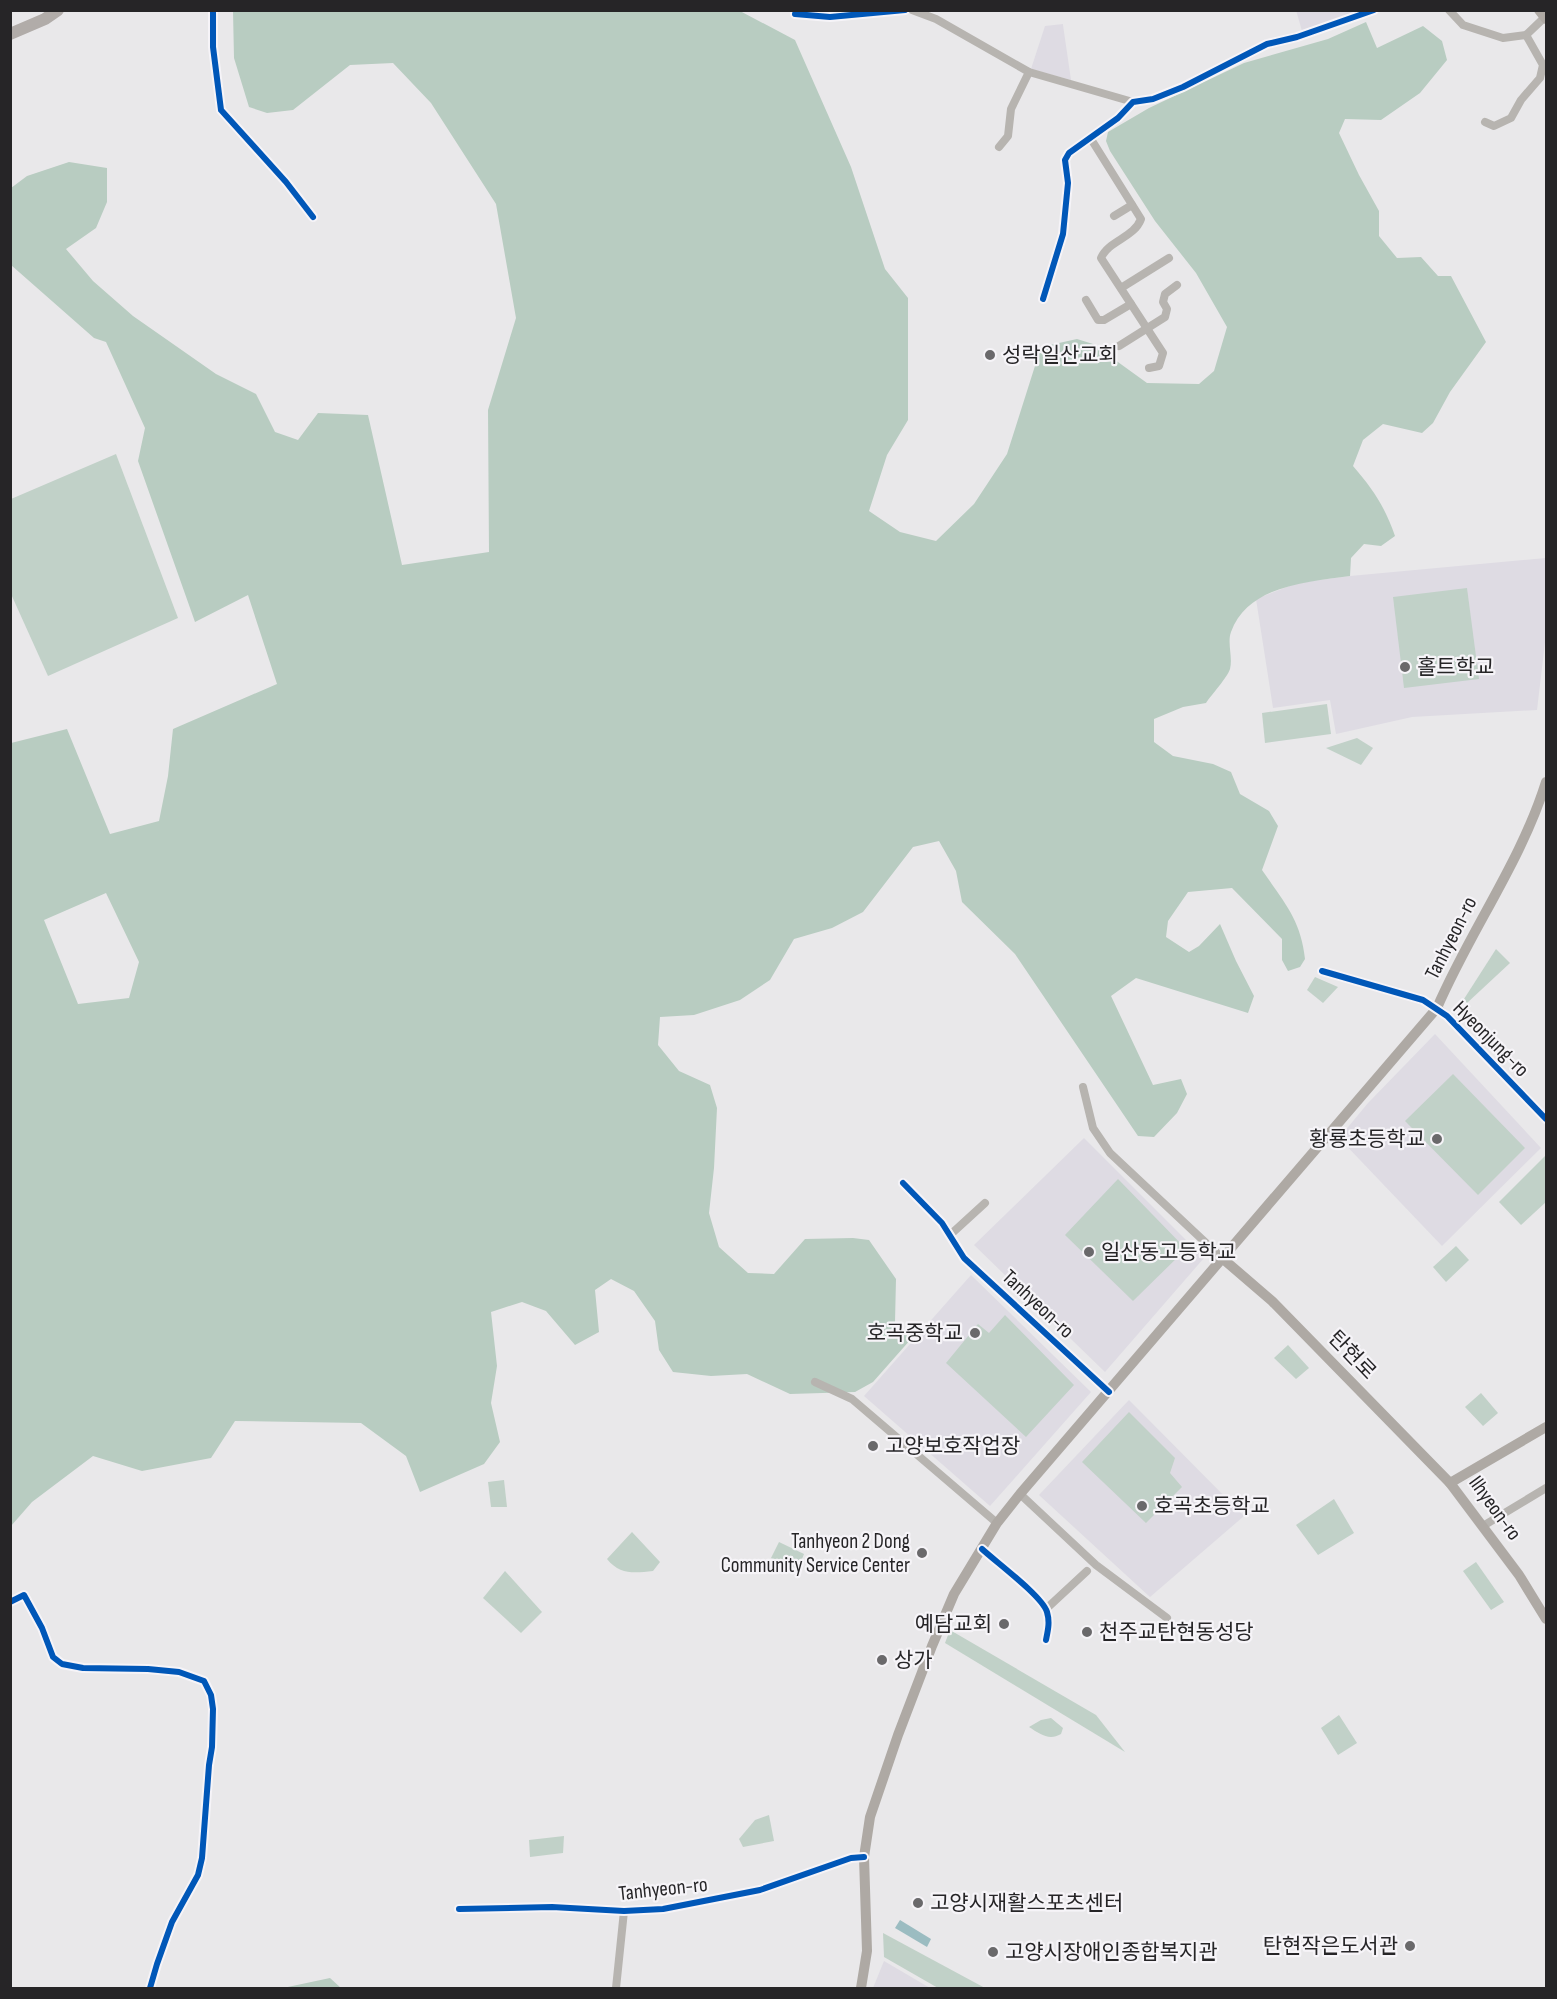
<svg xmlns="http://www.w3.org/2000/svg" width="1557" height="1999" font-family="'Sofia Sans Condensed','Noto Sans KR',sans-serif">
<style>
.built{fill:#dedbe3}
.green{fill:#c1d1c8}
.forest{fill:#b8ccc1;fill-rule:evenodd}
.water{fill:#9bbcc1}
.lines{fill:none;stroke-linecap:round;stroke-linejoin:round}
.minor{stroke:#b7b4b0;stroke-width:8}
.tertiary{stroke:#b7b4b0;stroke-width:9}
.secondary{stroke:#aea9a4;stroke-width:10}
.primary{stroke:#b1aca9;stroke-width:12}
.cycleway-casing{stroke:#f6f4f8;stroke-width:10}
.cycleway{stroke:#0057b8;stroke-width:6}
.poi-dot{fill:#6a696b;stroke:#f6f4f8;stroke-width:2}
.labels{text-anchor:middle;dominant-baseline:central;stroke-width:4.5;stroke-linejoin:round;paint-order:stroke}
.poi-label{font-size:21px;fill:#262527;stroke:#f6f4f8;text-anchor:start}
.street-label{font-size:21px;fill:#262527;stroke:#f6f4f8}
</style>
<rect width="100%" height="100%" fill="#e9e8ea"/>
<g class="built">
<polygon points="1296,10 1362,11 1302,31"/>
<polygon points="1063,24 1063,25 1071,80 1031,69 1045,26"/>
<polygon points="1546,558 1546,634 1537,710 1412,717 1336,734 1330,700 1273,708 1256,599 1297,583 1350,576"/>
<polygon points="1435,1034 1541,1148 1442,1246 1339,1138 1368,1103"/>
<polygon points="1084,1138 1204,1258 1105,1372 974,1245"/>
<polygon points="971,1275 1091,1392 990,1506 864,1396"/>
<polygon points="1129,1400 1244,1516 1150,1597 1039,1495"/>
<polygon points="884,1961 930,1988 873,1988"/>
</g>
<g class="green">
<polygon points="116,454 178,618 48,676 11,594 11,499"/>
<polygon points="1467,588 1479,679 1404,688 1393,597"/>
<polygon points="1327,704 1331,734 1265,743 1262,713"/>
<polygon points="1357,738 1373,748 1361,765 1326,748"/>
<polygon points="1496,949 1510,963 1467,1003 1464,999"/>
<polygon points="1315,977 1338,987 1323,1003 1307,990"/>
<polygon points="1453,1074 1525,1148 1478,1195 1405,1121"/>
<polygon points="1545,1156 1546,1157 1546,1202 1521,1225 1499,1202"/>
<polygon points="1118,1179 1186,1249 1133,1301 1065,1235"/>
<polygon points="1456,1246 1469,1260 1446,1282 1433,1267"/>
<polygon points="1005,1315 1074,1385 1026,1437 946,1363 978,1324 989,1333"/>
<polygon points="1288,1345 1309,1368 1296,1379 1274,1358"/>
<polygon points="1481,1393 1498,1413 1483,1426 1465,1407"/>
<polygon points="1129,1412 1175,1458 1170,1473 1182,1487 1146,1523 1082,1462"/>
<polygon points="504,1480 507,1507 491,1507 488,1482"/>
<polygon points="1334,1499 1354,1533 1318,1555 1296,1525"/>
<path d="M632,1532l28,30 -7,9c-19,2 -33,4 -46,-12z"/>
<polygon points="779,1542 804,1554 798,1569 771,1558"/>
<polygon points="1476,1562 1504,1602 1491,1610 1463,1571"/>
<polygon points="505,1571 542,1612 521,1633 483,1598"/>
<polygon points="950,1630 1096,1715 1125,1752 945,1643"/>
<polygon points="1339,1715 1357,1743 1338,1755 1321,1728"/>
<path d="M1051,1718l12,10 -2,6c-12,7 -21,0 -32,-7l12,-7z"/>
<polygon points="769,1815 774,1841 743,1847 739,1839 755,1820"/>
<polygon points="564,1836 563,1853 530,1857 529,1840"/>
<polygon points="883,1933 985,1988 938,1988 884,1957"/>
</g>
<g class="forest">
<path d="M233,11h507l55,29 56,127 34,102 23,29v122l-21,35 -18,56 31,21 36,9 38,-37 33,-50 34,-107 36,-8 16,5 54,39 52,1 15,-13 13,-44 -31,-54 -41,-52 -45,-70 -4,-10 2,-9 41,-24 95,-45 84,-24 38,-17 11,26 46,-22 19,15 5,19 -27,33 -39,27 -36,-1 -6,14 20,42 20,36v25l18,22 24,-1 17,19h13l35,66 -36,50 -17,31 -11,10 -39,-9 -20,16 -10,26c20,23 32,41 42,70l-14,10 -17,-2 -13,14 -1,18c-42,6 -102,9 -119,56 -4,11 2,25 -1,37 -3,9 -18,25 -24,34l-23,4 -29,12v23l19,14 40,8 18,8 9,22 29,17 9,15 -16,44c22,32 39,50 43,89l-5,8 -12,4 -6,-11v-21l-50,-51 -44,4 -20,29 -2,16 23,15 10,-6 21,-22 16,37 18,35 -6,17 -112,-35 -25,18 42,89 28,-6 6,15 -10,19 -23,24 -16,-1 -123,-182 -53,-52 -6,-31 -17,-30 -26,6 -50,65 -31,16 -38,11 -24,41 -30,20 -46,15 -34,2 -2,28 21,26 31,14 7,23 -3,60 -5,45 10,34 29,26 26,1 31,-35 48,-1 16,2 27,39 -1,43 16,17 -38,43 -18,10 -65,2 -43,-20 -36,2 -38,-4 -14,-22 -4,-29 -21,-30 -23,-12 -16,11 4,42 -24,13 -29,-34 -24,-9 -31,10 6,54 -6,37 9,39 -16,22 -64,28 -14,-36 -45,-33 -126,-2 -24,37 -69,13 -49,-15 -61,46 -21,24v-783l56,-14 43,105 49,-13 9,-45 5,-47 104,-45 -29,-89 -53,27 -57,-161 7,-33 -39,-86 -12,-4 -83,-73v-77l16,-12 42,-14 38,6v34l-11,26 -30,21 27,32 40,35 83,58 40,20 19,38 23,8 20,-27 50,2 34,150 87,-13 -1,-142 28,-92 -20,-114 -65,-101 -38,-40 -43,2 -57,45 -26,3 -18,-6 -15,-49zM106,893l33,69 -10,36 -51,6 -34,-84z"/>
<polygon points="330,1978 341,1988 283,1988"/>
</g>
<polygon class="water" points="900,1920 931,1939 927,1947 895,1928"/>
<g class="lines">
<g class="minor">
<polyline points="213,10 213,47 221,110 286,182 313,217"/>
<polyline points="912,10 936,19 1029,72 1133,102"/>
<polyline points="1449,10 1463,25 1503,38 1526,35 1545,17"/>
<polyline points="795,14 830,17 905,10"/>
<polyline points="1485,122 1494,126 1511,118 1521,100 1540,78 1543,65 1526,35"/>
<path d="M1091,139l50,80c-7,19 -32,21 -40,39l62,95 -4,13 -10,2"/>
<polyline points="999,147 1008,136 1011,109 1029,72"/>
<polyline points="1114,216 1132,205"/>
<polyline points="1121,288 1169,258"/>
<polyline points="1043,299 1063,234 1068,183 1065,160 1069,153 1118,118 1133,102 1153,99 1183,87 1267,44 1297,37 1374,10"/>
<polyline points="1086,300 1098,320 1104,320 1131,304"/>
<polyline points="1119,346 1165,317 1167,309 1163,302 1165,294 1177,285"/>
<polyline points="1322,971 1423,1000 1437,1008"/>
<polyline points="1083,1087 1093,1128 1110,1153 1222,1258"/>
<polyline points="903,1183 942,1223 964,1258 1109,1392"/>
<polyline points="950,1235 985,1203"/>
<polyline points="815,1382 852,1399 997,1523"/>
<polyline points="1020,1494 1096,1565 1167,1618"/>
<polyline points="1483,1526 1546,1488"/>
<path d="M982,1549c14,13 60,47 65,63 3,10 1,18 -1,28"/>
<polyline points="10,1602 24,1595 42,1628 53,1657 62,1664 83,1668 148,1669 179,1672 204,1681 211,1695 213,1709 212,1747 209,1765 202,1858 198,1875 172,1922 157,1964 150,1988"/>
<polyline points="1046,1609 1087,1571"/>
<polyline points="459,1909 552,1907 624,1911 663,1909 760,1890 851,1858 864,1857"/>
<polyline points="616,1988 624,1911"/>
</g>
<polyline class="tertiary" points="1437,1008 1447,1016 1546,1119"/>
<g class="secondary">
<polyline points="1539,10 1546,19"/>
<polyline points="1222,1258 1272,1301 1450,1483 1519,1575 1546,1619"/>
<polyline points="1450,1483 1546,1427"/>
<path d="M861,1988l6,-37 -3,-94 6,-40 28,-82 34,-89 22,-52 43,-71 23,-29 417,-486c33,-77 84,-146 109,-226"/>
</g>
<polyline class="primary" points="10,34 45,19 58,10"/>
<defs>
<g id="cycleway">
<polyline points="213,10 213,47 221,110 286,182 313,217"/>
<polyline points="795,14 830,17 905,10"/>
<polyline points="1043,299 1063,234 1068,183 1065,160 1069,153 1118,118 1133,102 1153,99 1183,87 1267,44 1297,37 1374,10"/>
<polyline points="1322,971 1423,1000 1447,1016 1546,1119"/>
<polyline points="903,1183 942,1223 964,1258 1109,1392"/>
<path d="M982,1549c14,13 60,47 65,63 3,10 1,18 -1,28"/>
<polyline points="10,1602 24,1595 42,1628 53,1657 62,1664 83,1668 148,1669 179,1672 204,1681 211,1695 213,1709 212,1747 209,1765 202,1858 198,1875 172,1922 157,1964 150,1988"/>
<polyline points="459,1909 552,1907 624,1911 663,1909 760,1890 851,1858 864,1857"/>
</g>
</defs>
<use href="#cycleway" class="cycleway-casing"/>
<use href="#cycleway" class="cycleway"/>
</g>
<g class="poi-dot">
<circle cx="990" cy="355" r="6"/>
<circle cx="1405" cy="667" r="6"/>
<circle cx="1437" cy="1139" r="6"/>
<circle cx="1089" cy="1252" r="6"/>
<circle cx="975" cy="1333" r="6"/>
<circle cx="873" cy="1446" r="6"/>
<circle cx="1142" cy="1506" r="6"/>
<circle cx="922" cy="1553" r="6"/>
<circle cx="1004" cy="1624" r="6"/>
<circle cx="1087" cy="1632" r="6"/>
<circle cx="882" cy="1660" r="6"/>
<circle cx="918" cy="1903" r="6"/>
<circle cx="1410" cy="1946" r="6"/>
<circle cx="993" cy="1952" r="6"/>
</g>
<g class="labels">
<g class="poi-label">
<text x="1002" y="355">성락일산교회</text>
<text x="1417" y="667">홀트학교</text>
<text x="1425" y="1139" text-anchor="end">황룡초등학교</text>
<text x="1101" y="1252">일산동고등학교</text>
<text x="963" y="1333" text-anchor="end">호곡중학교</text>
<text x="885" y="1446">고양보호작업장</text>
<text x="1154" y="1506">호곡초등학교</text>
<text x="910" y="1541" text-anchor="end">Tanhyeon 2 Dong<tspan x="910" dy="24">Community Service Center</tspan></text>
<text x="992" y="1624" text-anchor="end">예담교회</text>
<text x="1099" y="1632">천주교탄현동성당</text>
<text x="894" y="1660">상가</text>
<text x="930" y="1903">고양시재활스포츠센터</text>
<text x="1398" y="1946" text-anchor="end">탄현작은도서관</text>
<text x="1005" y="1952">고양시장애인종합복지관</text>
</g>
<g class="street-label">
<text transform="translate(1451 938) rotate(-63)">Tanhyeon-ro</text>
<text transform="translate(1491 1039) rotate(45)">Hyeonjung-ro</text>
<text transform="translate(1038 1304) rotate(43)">Tanhyeon-ro</text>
<text transform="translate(1352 1355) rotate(46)">탄현로</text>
<text transform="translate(1495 1508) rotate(54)">Ilhyeon-ro</text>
<text transform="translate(663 1889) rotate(-6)">Tanhyeon-ro</text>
</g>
</g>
<rect width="1557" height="1999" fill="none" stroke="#262527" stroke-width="24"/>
</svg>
